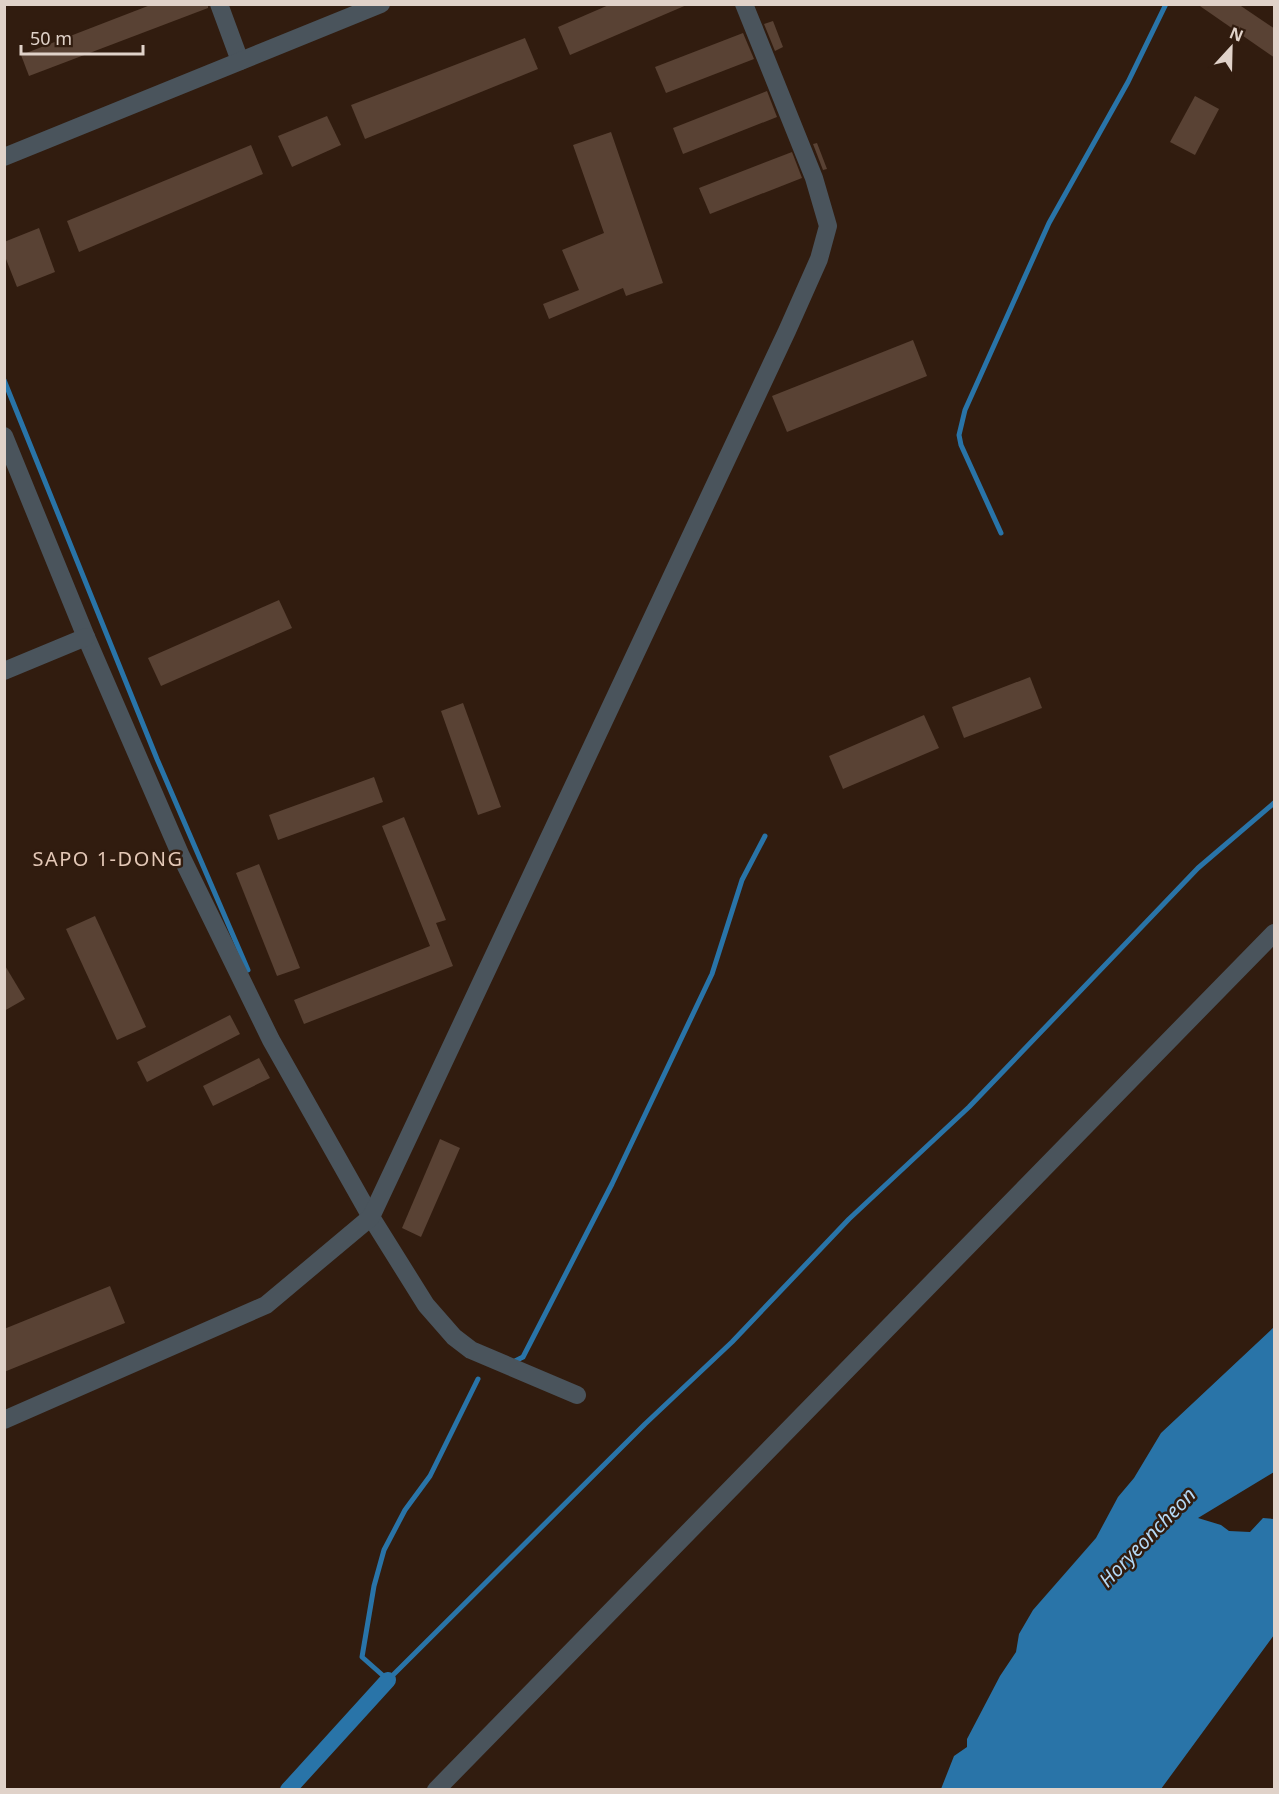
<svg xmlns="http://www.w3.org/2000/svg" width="1279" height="1794" font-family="'Noto Sans',sans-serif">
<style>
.water{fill:#2974a8}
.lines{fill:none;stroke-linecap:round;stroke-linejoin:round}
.stream{stroke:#2974a8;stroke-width:5}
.canal{stroke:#2974a8;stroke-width:16}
.building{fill:#594234}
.minor{stroke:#4a545c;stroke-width:18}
.labels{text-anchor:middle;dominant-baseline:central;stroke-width:5;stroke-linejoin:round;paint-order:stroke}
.neighbourhood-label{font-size:20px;letter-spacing:1.5px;fill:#e4c8b7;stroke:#311c0f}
.water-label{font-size:20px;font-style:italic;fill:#b4d8f5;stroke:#311c0f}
</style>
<rect width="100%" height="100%" fill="#311c0f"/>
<polygon class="water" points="1274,1327 1274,1472 1198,1518 1221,1525 1229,1531 1250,1532 1263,1518 1274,1519 1274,1635 1161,1789 941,1789 954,1756 967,1747 967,1739 1000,1676 1016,1652 1019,1634 1033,1610 1096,1538 1118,1497 1134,1478 1161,1433"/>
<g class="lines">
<g class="stream">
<polyline points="4,380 157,759 248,970"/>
<polyline points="1001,533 961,445 959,435 965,410 1049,223 1128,82 1166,4"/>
<polyline points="513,1362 523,1357 612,1184 712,974 742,880 765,836"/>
<polyline points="478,1379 430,1476 405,1510 384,1550 374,1586 362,1657 388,1680 645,1424 732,1342 849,1219 969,1107 1198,868 1274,803"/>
</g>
<polyline class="canal" points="288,1790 388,1680"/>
</g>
<g class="building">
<polygon points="153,4 208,4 208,8 29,76 21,55"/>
<polygon points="611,4 689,4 570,55 558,27"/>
<polygon points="1197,4 1238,4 1275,29 1275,58"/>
<polygon points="773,21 783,47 775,51 764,24"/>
<polygon points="743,33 754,59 666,93 655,67"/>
<polygon points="525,38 538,69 365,139 351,105"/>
<polygon points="767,91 777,117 683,154 673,128"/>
<polygon points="1195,96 1219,109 1195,155 1170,142"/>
<polygon points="327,116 341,145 292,167 278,136"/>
<polygon points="611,132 663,283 626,296 623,288 549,319 543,304 579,290 562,250 604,233 573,145"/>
<polygon points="817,143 827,169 823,170 813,144"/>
<polygon points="251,145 263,174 79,252 67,221"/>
<polygon points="792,152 802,178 710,214 699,188"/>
<polygon points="39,228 55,272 17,287 4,254 4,242"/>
<polygon points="913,340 927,376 787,432 772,396"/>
<polygon points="279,600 292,628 161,686 148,658"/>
<polygon points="1030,677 1042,708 964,738 952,707"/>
<polygon points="463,703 501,807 478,815 441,711"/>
<polygon points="924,715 939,748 843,789 829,756"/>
<polygon points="374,777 383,802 278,840 269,815"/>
<polygon points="404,817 446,920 436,923 453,966 304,1024 294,1000 430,946 382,826"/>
<polygon points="259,864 300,968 277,976 236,873"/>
<polygon points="95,916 146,1027 117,1040 66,929"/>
<polygon points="4,964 25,999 4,1011"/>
<polygon points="230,1015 240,1034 147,1082 137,1062"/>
<polygon points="259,1058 270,1078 213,1106 203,1086"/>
<polygon points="440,1139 460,1148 421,1237 402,1228"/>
<polygon points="110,1286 125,1323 4,1372 4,1329"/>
</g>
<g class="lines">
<g class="minor">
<polyline points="219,4 240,61"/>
<polyline points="4,157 381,4"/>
<polyline points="4,436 86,637 181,856 271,1040 371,1217 426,1305 454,1337 471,1350 577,1395"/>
<polyline points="4,671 86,637"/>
<polyline points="4,1420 266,1305 371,1217 787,331 819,259 828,226 814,178 744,4"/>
<polyline points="436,1790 1274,933"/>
</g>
</g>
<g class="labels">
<g class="neighbourhood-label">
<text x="108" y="858">SAPO 1-DONG</text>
</g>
<g class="water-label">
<text transform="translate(1147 1537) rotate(-46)">Horyeoncheon</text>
</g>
</g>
<rect width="1279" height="1794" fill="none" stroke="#e0d2c9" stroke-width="12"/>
<g transform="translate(1231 48) rotate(22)" stroke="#311c0f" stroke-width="4.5" paint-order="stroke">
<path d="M0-4.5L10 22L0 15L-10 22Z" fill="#e0d2c9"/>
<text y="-9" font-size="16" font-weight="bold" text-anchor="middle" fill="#e0d2c9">N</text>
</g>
<path d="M21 45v9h122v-9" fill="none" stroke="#e0d2c9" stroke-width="3"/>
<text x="30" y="45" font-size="18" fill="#e0d2c9" stroke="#311c0f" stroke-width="4.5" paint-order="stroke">50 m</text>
</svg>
